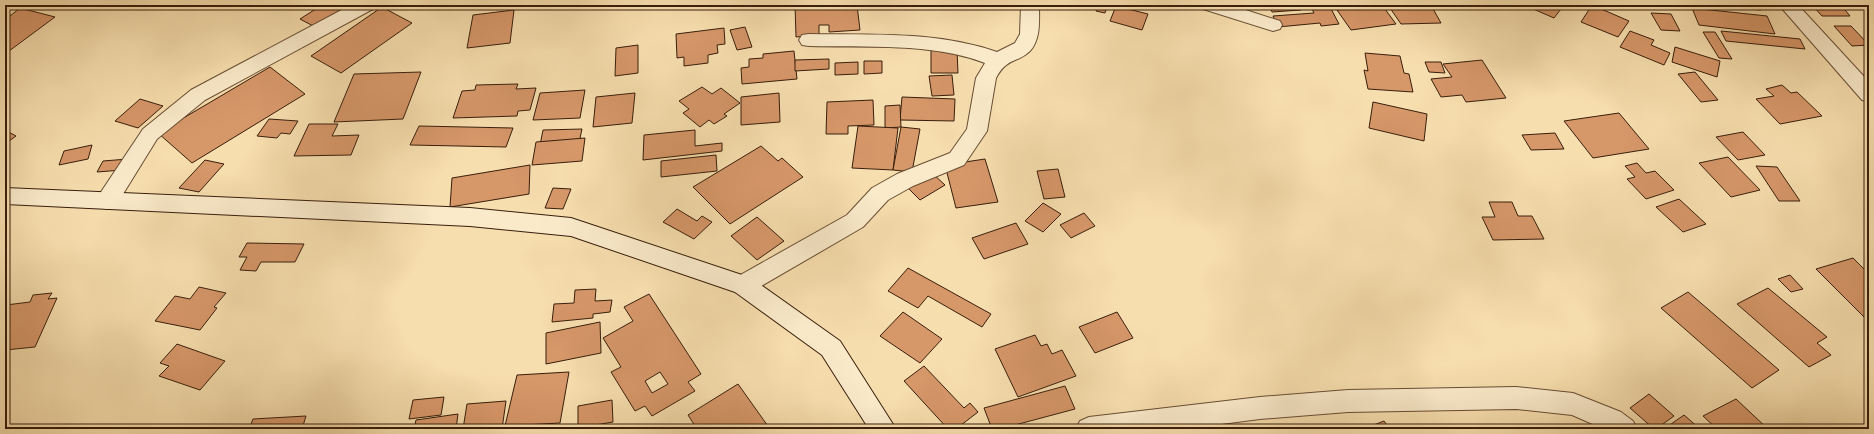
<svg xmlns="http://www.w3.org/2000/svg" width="1874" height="434" font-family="'Libre Caslon Text',serif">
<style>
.building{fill:#d69769;stroke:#381e0b;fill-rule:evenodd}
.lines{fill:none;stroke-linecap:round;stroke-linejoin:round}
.street-casing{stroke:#684e34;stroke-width:2}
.secondary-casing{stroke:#381e0b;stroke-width:2}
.street{fill:#faeaca;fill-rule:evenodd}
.secondary{fill:#faeaca;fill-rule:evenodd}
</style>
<rect width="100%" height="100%" fill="#f7deae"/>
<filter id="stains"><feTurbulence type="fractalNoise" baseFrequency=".005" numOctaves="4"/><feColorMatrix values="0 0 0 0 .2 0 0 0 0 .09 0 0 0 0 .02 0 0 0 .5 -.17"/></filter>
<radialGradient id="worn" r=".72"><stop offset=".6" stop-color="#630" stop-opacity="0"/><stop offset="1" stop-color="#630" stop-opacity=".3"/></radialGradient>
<g class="building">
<polygon points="322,5 349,5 315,27 300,19"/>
<polygon points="795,5 857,5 860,30 829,32 829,25 819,25 819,35 796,37"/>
<polygon points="1098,5 1107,5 1105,13 1096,11"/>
<polygon points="1269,5 1298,5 1301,10 1272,12"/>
<polygon points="1310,5 1329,5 1339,24 1321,26 1320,23 1278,27 1273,16 1314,13"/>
<polygon points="1371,5 1382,5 1396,24 1351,30 1337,10"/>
<polygon points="1388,5 1432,7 1441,23 1401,24"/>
<polygon points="1524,5 1564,5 1554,18"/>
<polygon points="1592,5 1629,21 1618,37 1581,22"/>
<polygon points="1642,5 1672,5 1673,6 1643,7"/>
<polygon points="1698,5 1759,5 1761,10"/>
<polygon points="1812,5 1841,5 1850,16 1822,16"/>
<polygon points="1116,6 1148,14 1142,30 1110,21"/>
<polygon points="382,7 412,23 341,73 311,56"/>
<polygon points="20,8 55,17 5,54 5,20"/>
<polygon points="1692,8 1767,16 1775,34 1699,25"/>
<polygon points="514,10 510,43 467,48 473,15"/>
<polygon points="1651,13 1671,14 1680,31 1661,30"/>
<polygon points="1834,26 1851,26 1869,45 1852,46"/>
<polygon points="745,27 752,47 737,50 730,30"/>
<polygon points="724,28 725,44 717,45 718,53 708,55 708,63 684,66 684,57 677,58 676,34"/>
<polygon points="1630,31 1654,40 1651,45 1670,53 1664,65 1620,47"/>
<polygon points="1721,31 1800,39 1805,49 1726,41"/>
<polygon points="1703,32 1715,32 1732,59 1719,58"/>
<polygon points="638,45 638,73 615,76 616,48"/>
<polygon points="1675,47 1720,61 1717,77 1672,62"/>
<polygon points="931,50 957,50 958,73 931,73"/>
<polygon points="794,51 797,79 742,84 741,68 749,67 749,59 763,58 763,54"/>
<polygon points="1365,53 1400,56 1404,73 1409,74 1413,92 1368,89 1364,70 1368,71"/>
<polygon points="829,59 829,69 795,71 795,60"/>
<polygon points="1482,60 1506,98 1466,102 1462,95 1441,97 1431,79 1452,77 1443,64"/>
<polygon points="864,61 882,61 882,73 864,74"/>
<polygon points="858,62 858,74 835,75 835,63"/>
<polygon points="1425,62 1441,62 1445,73 1429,72"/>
<polygon points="270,67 305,94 192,163 158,133"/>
<polygon points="421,72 403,119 334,122 354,74"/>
<polygon points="1695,72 1718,100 1701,102 1678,74"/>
<polygon points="952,75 954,95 932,96 929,76"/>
<polygon points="518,84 516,89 536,88 530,110 518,111 517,116 453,118 462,91 475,90 476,85"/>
<polygon points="1782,85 1791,93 1797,92 1822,116 1780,124 1756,99 1774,96 1766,89"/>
<polygon points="702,87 712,94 721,88 740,103 724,114 727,116 714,124 709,120 700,127 683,113 689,109 679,101"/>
<polygon points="585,90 580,118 533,120 540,93"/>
<polygon points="635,93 632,123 593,127 596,97"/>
<polygon points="779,93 780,122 741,125 741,97"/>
<polygon points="902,97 955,99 954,121 900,120"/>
<polygon points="140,99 163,106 138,128 115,121"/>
<polygon points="873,100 874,125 848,126 848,134 826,134 827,102"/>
<polygon points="1373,102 1427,114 1424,141 1369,128"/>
<polygon points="900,105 901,127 885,128 885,106"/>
<polygon points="1619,113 1649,149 1593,158 1564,121"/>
<polygon points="269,119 298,121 290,134 281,133 277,138 257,136"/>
<polygon points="309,124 338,124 332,136 359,135 351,155 294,156"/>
<polygon points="419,126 513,128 506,147 410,145"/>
<polygon points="858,126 898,128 893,170 852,168"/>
<polygon points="901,127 920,129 912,172 893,170"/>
<polygon points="582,129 579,143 540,145 543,130"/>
<polygon points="5,130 16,136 5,144"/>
<polygon points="695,130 695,146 722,143 722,151 643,160 644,135"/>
<polygon points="1743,132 1765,155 1738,160 1716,137"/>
<polygon points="1555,133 1564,149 1531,150 1522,135"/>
<polygon points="585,138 582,161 532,165 536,142"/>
<polygon points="92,145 88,159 59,165 64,151"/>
<polygon points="761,146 778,161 782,158 803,177 730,224 693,187"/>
<polygon points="716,155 717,171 661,177 661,161"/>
<polygon points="1728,157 1760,190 1731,197 1699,163"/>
<polygon points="128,159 122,170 97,172 103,161"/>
<polygon points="985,159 998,202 956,208 945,165"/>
<polygon points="205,160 224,164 199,192 179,188"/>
<polygon points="1637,163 1646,173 1655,171 1674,190 1646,199 1627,179 1635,177 1625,166"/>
<polygon points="530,165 529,194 450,207 452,178"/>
<polygon points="1756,166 1777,167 1800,201 1779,201"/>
<polygon points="1058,169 1065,197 1044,199 1037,171"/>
<polygon points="932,173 945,185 920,200 908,188"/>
<polygon points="553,188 571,189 563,209 545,208"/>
<polygon points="1679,199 1706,224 1683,232 1656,207"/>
<polygon points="1489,202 1512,202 1518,216 1532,216 1544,239 1493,240 1482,217 1495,217"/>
<polygon points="1043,203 1061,214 1043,232 1025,221"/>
<polygon points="677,209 697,221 702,216 712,222 694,239 663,222"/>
<polygon points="1084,213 1095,226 1071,238 1060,225"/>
<polygon points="757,217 784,241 757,260 731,236"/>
<polygon points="1016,223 1028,244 984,259 972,238"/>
<polygon points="247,243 304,244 295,262 261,262 256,271 240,270 247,257 239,257"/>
<polygon points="1853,258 1869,274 1869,322 1816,269"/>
<polygon points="908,268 991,314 982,327 928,296 918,308 888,291"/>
<polygon points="1790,275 1803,289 1791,292 1778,279"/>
<polygon points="199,287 226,293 214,307 217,308 200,330 155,321 175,296 190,299"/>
<polygon points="1768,288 1827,337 1817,343 1831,355 1809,367 1737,304"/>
<polygon points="596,289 595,301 612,300 610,312 593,314 593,318 552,322 554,304 574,303 575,290"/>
<polygon points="1688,292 1779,370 1752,388 1661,308"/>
<polygon points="52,293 48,299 57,298 35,347 5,350 5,300 9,300 6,305 30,302 33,295"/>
<path d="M649,294l52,80 -13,8 7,9 -43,25 -7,-10 -10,5 -24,-39 10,-5 -18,-29 30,-17 -9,-14zM660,372l8,12 -16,9 -7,-12z"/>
<polygon points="903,312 942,339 920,363 880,336"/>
<polygon points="1117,312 1133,338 1095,353 1079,327"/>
<polygon points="600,322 601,353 546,364 546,333"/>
<polygon points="1035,335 1041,346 1047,344 1052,354 1062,350 1076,376 1018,397 995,349"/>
<polygon points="177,344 225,361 200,390 159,376 169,366 160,363"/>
<polygon points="924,366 964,408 970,403 978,412 956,429 948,429 904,381"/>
<polygon points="569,372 560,423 505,426 517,375"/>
<polygon points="738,384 770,429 697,429 688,415"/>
<polygon points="1065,386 1075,409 1000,429 992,429 984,408"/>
<polygon points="1649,394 1674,416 1656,429 1654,429 1630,408"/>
<polygon points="444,397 441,415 409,419 413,400"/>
<polygon points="1736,399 1768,429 1717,429 1703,416"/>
<polygon points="612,400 613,422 578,428 578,406"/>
<polygon points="506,401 502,429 463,429 467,404"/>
<polygon points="458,414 456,429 414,429 416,420"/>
<polygon points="1684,415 1700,429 1664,429"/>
<polygon points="306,416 302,429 249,429 253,419"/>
<polygon points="1384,421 1390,429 1366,428"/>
</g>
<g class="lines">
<defs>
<g id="street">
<polygon points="351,5 375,5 373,9 205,100 157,139 115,207 107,209 99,207 96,201 99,195 143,129 191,90"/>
<path d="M1021,5h18c0,15 2,34 -9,46 -12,12 -23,6 -34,27l-9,53 -23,34 -51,21 -25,14 -25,27 -112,65 -8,3 -8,-3 -4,-7 4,-7 112,-63 25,-27 25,-14 53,-21 17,-24 9,-51 9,-15c-55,-21 -118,-15 -176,-17l-7,-1 -3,-5 3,-5 7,-1c63,1 128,-3 188,18l18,-9 5,-9z"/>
<polygon points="1201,5 1230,5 1280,21 1282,25 1280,29 1273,31 1203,9"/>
<polygon points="1779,5 1798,5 1869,82 1869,102 1862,100"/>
<polygon points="1516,387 1573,393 1621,412 1633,421 1637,429 1604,429 1572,415 1516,409 1348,412 1260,419 1183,429 1076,429 1080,421 1089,417 1260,397 1348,390"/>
</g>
<polygon id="secondary" points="5,188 470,208 571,218 751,278 840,341 896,429 869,429 822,355 735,292 571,236 470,226 5,204"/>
</defs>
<use href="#street" class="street-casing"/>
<use href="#secondary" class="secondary-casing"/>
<use href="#street" class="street"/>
<use href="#secondary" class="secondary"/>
</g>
<rect width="1874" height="434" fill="none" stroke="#f7deae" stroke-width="20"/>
<rect x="6" y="6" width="1862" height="422" fill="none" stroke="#381e0b" stroke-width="2"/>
<rect x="10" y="10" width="1854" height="414" fill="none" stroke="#381e0b"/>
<rect width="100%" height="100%" filter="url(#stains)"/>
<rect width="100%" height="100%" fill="url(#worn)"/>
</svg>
